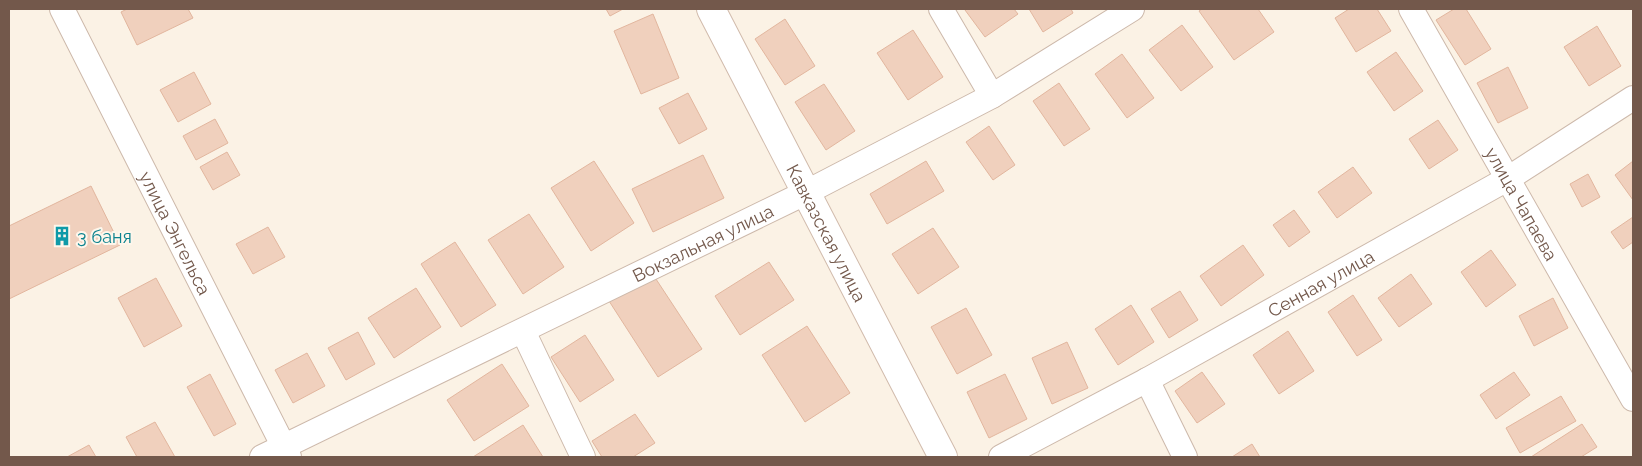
<svg xmlns="http://www.w3.org/2000/svg" width="1642" height="466" font-family="Raleway,sans-serif">
<style>
.building{fill:#f0d0bd;stroke:#e2b69e}
.lines{fill:none;stroke-linecap:round;stroke-linejoin:round}
.street-casing{stroke:#cdb9ab;stroke-width:26}
.secondary-casing{stroke:#d1bbac;stroke-width:30}
.street{stroke:#fff;stroke-width:24}
.secondary{stroke:#fff;stroke-width:28}
.labels{text-anchor:middle;dominant-baseline:central;stroke-width:4;stroke-linejoin:round;paint-order:stroke}
.street-label{font-size:18px;fill:#73584b;stroke:#fef6eb}
.culture-label{font-size:18px;fill:#0d838f;stroke:#fef6eb;text-anchor:start}
</style>
<rect width="100%" height="100%" fill="#fbf2e5"/>
<g class="building">
<polygon points="127,9 188,9 193,18 137,45 121,12"/>
<polygon points="606,9 623,9 610,16"/>
<polygon points="967,9 1014,9 1018,14 985,37 965,10"/>
<polygon points="1029,9 1071,9 1073,13 1043,32"/>
<polygon points="1202,9 1258,9 1274,32 1234,60 1199,11"/>
<polygon points="1349,9 1377,9 1391,31 1356,52 1335,18"/>
<polygon points="1454,9 1466,9 1491,49 1465,65 1436,20"/>
<polygon points="653,14 679,78 641,94 614,31"/>
<polygon points="785,19 815,66 785,85 755,39"/>
<polygon points="1182,25 1213,67 1181,91 1149,50"/>
<polygon points="1597,26 1621,66 1589,86 1564,47"/>
<polygon points="913,30 943,77 908,100 877,53"/>
<polygon points="1396,52 1423,91 1394,111 1367,72"/>
<polygon points="1122,54 1154,98 1127,118 1095,74"/>
<polygon points="1508,67 1528,108 1498,123 1477,83"/>
<polygon points="194,72 211,104 178,122 160,90"/>
<polygon points="1059,83 1090,129 1064,146 1033,101"/>
<polygon points="824,84 855,131 826,150 795,102"/>
<polygon points="688,93 707,129 679,144 659,108"/>
<polygon points="215,119 228,143 196,160 183,136"/>
<polygon points="1438,120 1458,150 1429,169 1409,139"/>
<polygon points="989,126 1015,165 993,180 966,142"/>
<polygon points="227,152 240,175 213,190 200,167"/>
<polygon points="703,155 724,198 653,232 632,189"/>
<polygon points="594,161 634,223 591,251 551,188"/>
<polygon points="926,161 944,191 887,224 870,194"/>
<polygon points="1633,161 1633,200 1615,175"/>
<polygon points="1353,167 1372,193 1337,218 1318,192"/>
<polygon points="1588,174 1600,197 1582,207 1570,184"/>
<polygon points="91,186 120,245 9,299 9,226"/>
<polygon points="1294,210 1310,232 1289,247 1273,225"/>
<polygon points="529,214 564,267 523,294 488,240"/>
<polygon points="1633,217 1633,242 1623,249 1611,232"/>
<polygon points="268,227 285,257 253,274 236,244"/>
<polygon points="933,228 959,267 918,294 892,254"/>
<polygon points="455,242 496,305 461,327 421,264"/>
<polygon points="1243,245 1264,275 1221,306 1200,276"/>
<polygon points="1491,250 1516,285 1486,307 1461,272"/>
<polygon points="769,262 794,300 740,335 715,296"/>
<polygon points="652,273 702,349 658,377 609,301"/>
<polygon points="1411,274 1432,304 1399,327 1378,298"/>
<polygon points="156,278 182,326 144,347 118,298"/>
<polygon points="416,288 441,327 394,358 368,318"/>
<polygon points="1180,291 1198,320 1169,338 1151,309"/>
<polygon points="1353,295 1382,340 1357,356 1328,312"/>
<polygon points="1553,298 1568,328 1534,346 1519,316"/>
<polygon points="1131,305 1154,342 1118,365 1095,329"/>
<polygon points="966,308 992,355 957,374 931,327"/>
<polygon points="807,326 850,393 805,422 762,355"/>
<polygon points="1288,331 1314,371 1279,394 1253,355"/>
<polygon points="358,332 375,364 346,380 328,348"/>
<polygon points="585,335 614,380 580,402 551,357"/>
<polygon points="1067,342 1088,388 1052,404 1032,358"/>
<polygon points="307,353 325,386 293,403 275,370"/>
<polygon points="502,364 529,406 474,441 447,400"/>
<polygon points="1202,372 1225,404 1197,423 1175,391"/>
<polygon points="1514,372 1530,395 1496,419 1480,395"/>
<polygon points="210,374 236,424 214,436 187,387"/>
<polygon points="1005,374 1027,419 989,438 967,392"/>
<polygon points="1561,396 1576,421 1520,453 1506,428"/>
<polygon points="635,414 655,443 633,457 602,457 592,441"/>
<polygon points="155,422 175,457 137,457 126,437"/>
<polygon points="1582,424 1597,447 1581,457 1531,457"/>
<polygon points="523,425 543,457 473,457"/>
<polygon points="1252,444 1260,457 1232,457"/>
<polygon points="89,445 96,457 67,457"/>
</g>
<g class="lines">
<defs>
<g id="street">
<path id="s1" d="M62,9l227,448"/>
<polyline points="941,9 992,96"/>
<path id="s2" d="M1411,9l222,390"/>
<polyline points="523,331 583,457"/>
<polyline points="1147,380 1185,457"/>
<path id="s3" d="M262,457l543,-264 187,-97 140,-87"/>
<path id="s4" d="M1001,457l146,-77 362,-202 124,-80"/>
</g>
<g id="secondary">
<path id="s5" d="M711,9l232,448"/>
</g>
</defs>
<use href="#street" class="street-casing"/>
<use href="#secondary" class="secondary-casing"/>
<use href="#street" class="street"/>
<use href="#secondary" class="secondary"/>
</g>
<defs>
<symbol id="building-bare" viewBox="-9 -9 18 18"><path d="M-4-6H4V6H1V3H-1V6H-4ZM-2.5-4.3h1.7v1.8h-1.7ZM.8-4.3h1.7v1.8H.8ZM-2.5-1h1.7V.8h-1.7ZM.8-1h1.7V.8H.8Z" fill="#0f9aa8" stroke="#fef6eb" stroke-width="2.5" paint-order="stroke"/></symbol>
</defs>
<g fill-rule="evenodd">
<use href="#building-bare" x="48" y="222" width="28" height="28"/>
</g>
<g class="labels">
<g class="street-label">
<text stroke="none"><textPath href="#s2" startOffset="224">улица Чапаева</textPath></text>
<text stroke="none"><textPath href="#s1" startOffset="251">улица Энгельса</textPath></text>
<text stroke="none"><textPath href="#s5" startOffset="252">Кавказская улица</textPath></text>
<text stroke="none"><textPath href="#s3" startOffset="490">Вокзальная улица</textPath></text>
<text stroke="none"><textPath href="#s4" startOffset="364">Сенная улица</textPath></text>
</g>
<g class="culture-label">
<text x="77" y="236">3 баня</text>
</g>
</g>
<rect width="1642" height="466" fill="none" stroke="#73584b" stroke-width="20"/>
</svg>
